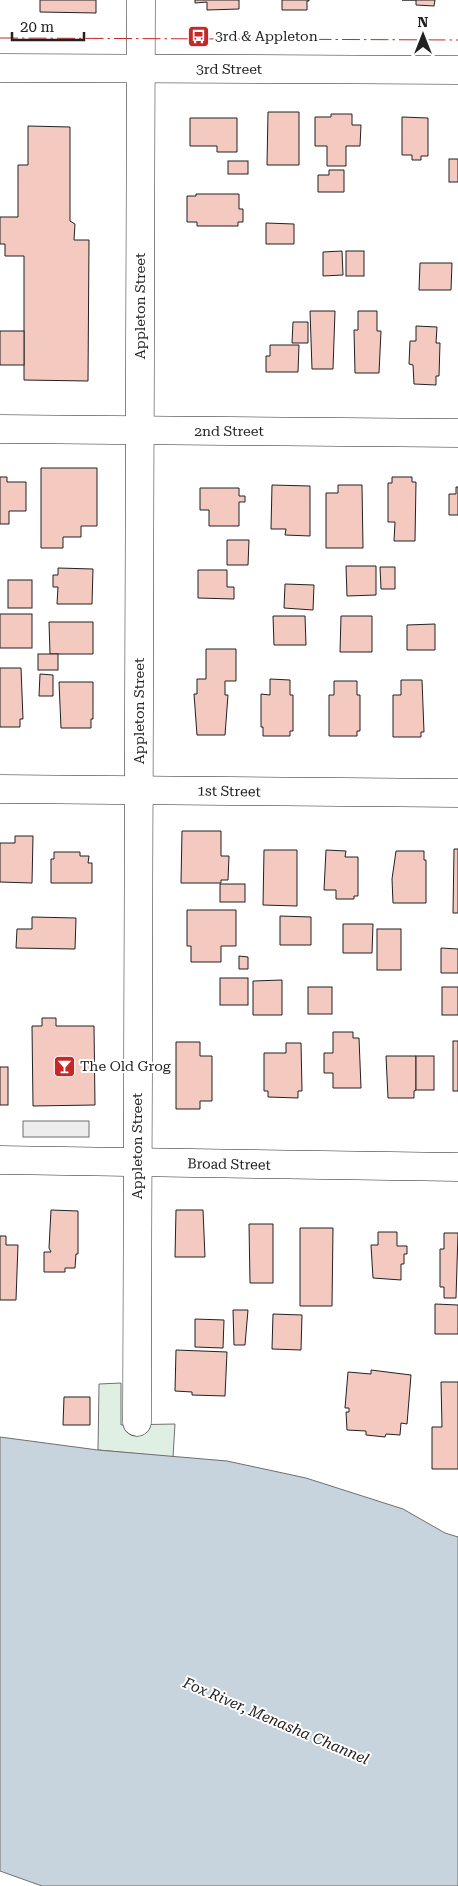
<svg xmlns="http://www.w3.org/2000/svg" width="458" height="1886" font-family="'Roboto Serif',serif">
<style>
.green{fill:#e0efe3;stroke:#6f6f6f}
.parking{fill:#ededed;stroke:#6f6f6f}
.water{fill:#c7d3dd;stroke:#6f6f6f}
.building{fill:#f3c9c0;stroke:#222}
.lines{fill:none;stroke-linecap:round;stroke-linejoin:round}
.minor-casing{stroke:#222;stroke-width:29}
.major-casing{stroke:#222;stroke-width:29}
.minor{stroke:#fff;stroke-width:28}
.major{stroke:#fff;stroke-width:28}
.power{stroke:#c62828;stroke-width:1;stroke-dasharray:18 4 2.5 4;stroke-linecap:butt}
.labels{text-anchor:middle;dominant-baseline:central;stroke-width:4;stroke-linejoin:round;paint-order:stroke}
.poi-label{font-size:14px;fill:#222;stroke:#fff;text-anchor:start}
.street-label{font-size:14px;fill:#222;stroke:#fff}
.water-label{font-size:15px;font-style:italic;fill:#222;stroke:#fff}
</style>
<rect width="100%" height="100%" fill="#fff"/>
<polygon class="green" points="121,1383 121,1425 175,1424 173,1457 98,1450 99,1384"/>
<rect class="parking" x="23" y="1121" width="66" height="16"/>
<polygon class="water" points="0,1437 98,1450 227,1461 306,1478 403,1509 445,1533 458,1537 458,1886 42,1886 0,1871"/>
<g class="building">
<polygon points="40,0 96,0 96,13 40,12"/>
<polygon points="195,0 239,0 239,9 207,10 207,2 195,3"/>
<polygon points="282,0 309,0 309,1 307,1 307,10 282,10"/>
<polygon points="402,0 435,0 434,6 416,5 416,0"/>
<polygon points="268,112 299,112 299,165 267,165"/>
<polygon points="331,114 352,114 352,125 361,125 360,146 346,146 346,166 327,166 327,146 315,146 315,117 331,117"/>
<polygon points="402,117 428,118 428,156 421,156 421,160 412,160 412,155 402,155"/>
<polygon points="190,118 237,118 237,152 217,152 217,146 190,146"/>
<polygon points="28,126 70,127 70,221 75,224 74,240 89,240 88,381 24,380 24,256 5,256 5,244 0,244 0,217 18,217 18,165 28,165"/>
<rect x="449" y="159" width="9" height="23"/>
<rect x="228" y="161" width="20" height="13"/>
<polygon points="329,170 344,170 344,192 318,192 318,175 329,175"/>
<polygon points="196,194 239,194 239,209 243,209 243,222 238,222 238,226 197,226 197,222 187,222 187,196 196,196"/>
<polygon points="266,223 294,224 294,244 266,244"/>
<polygon points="342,251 343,275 323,276 323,252"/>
<rect x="346" y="251" width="18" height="25"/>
<polygon points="420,263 452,263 451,290 419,290"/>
<polygon points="310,311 335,311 333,369 312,369"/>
<polygon points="358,311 377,311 377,331 381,331 379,373 355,373 354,330 358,330"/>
<polygon points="293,322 308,322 308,343 292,343"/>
<polygon points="416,326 437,327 436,343 440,343 439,376 436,376 436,385 414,384 413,365 409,364 410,341 416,341"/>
<rect x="0" y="331" width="24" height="34"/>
<polygon points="270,345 299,345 298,372 266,372 266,356 270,356"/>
<polygon points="41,468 97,468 97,526 81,526 81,537 63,537 63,548 41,548"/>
<polygon points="0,477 7,477 7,482 26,482 26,511 9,511 9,524 0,524"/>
<polygon points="392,477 412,477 412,482 416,482 415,541 394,541 395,522 388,522 388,483 392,483"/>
<polygon points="272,485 310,486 310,536 285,535 286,529 271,529"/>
<polygon points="338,485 362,485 363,548 326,548 326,493 338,493"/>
<polygon points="456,487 458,487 458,515 449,515 449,494 456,494"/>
<polygon points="200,488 239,488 239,496 245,496 245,502 239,502 239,526 209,526 209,510 200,510"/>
<polygon points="227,540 249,540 248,565 227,565"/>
<polygon points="346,566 376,566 376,595 347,596"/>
<polygon points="380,567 395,567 395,589 381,589"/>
<polygon points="58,568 93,569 92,604 57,604 58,587 53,587 53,575 58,575"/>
<polygon points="198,570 227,570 227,587 234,587 234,599 198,598"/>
<rect x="8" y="580" width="24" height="28"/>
<polygon points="285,584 314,585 313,610 284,608"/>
<rect x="0" y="614" width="32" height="34"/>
<polygon points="273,616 305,616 306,645 274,645"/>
<polygon points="341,616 372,616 372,652 340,652"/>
<polygon points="49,622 93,622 93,654 50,654"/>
<polygon points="435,624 435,650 407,650 407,625"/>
<polygon points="206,649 236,649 236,681 225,681 225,695 228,695 225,735 197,735 194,694 197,694 197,679 206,679"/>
<rect x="38" y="654" width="20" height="16"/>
<polygon points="0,668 21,668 23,719 20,719 20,727 0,727"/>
<polygon points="40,674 53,675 53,696 39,696"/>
<polygon points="270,679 290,680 290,695 293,695 293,731 290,731 290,736 263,736 263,727 261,727 261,694 270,695"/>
<polygon points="401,680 422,680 424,732 421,732 421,737 393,737 393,695 401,695"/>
<polygon points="334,681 357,681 357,695 360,695 360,731 357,731 357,736 329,736 329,695 334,695"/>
<polygon points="59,682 93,682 93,719 91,719 91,728 61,728"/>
<polygon points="182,831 221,831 221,856 229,856 228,880 221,880 221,883 181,883"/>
<polygon points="15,836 33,836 32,883 0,882 0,843 15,843"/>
<polygon points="454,849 458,849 458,913 453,913"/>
<polygon points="264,850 297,850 297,906 263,905"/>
<polygon points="326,850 346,851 345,857 358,857 358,896 354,896 354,899 336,899 336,890 324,890"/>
<polygon points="396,851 424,851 424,860 426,860 426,903 393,903 392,879"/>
<polygon points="54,852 80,852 80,856 89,856 88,863 92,863 92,883 51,883 51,859 54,859"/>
<rect x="220" y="884" width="25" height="18"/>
<polygon points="187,910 236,910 236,946 221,946 221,962 191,962 191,946 187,946"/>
<polygon points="280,916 311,917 311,945 280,945"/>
<polygon points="32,917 76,918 75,949 16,948 17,929 32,929"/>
<polygon points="343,924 373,924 372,953 343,953"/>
<rect x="377" y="929" width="24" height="41"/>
<polygon points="441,948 458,949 458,973 441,973"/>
<polygon points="239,956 248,957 248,969 239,969"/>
<rect x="220" y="978" width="28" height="27"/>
<polygon points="282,980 282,1015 253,1015 253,981"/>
<rect x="308" y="987" width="24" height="27"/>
<rect x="442" y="987" width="16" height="28"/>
<polygon points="42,1018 56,1018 56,1026 94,1026 95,1105 33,1106 32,1026 42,1026"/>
<polygon points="333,1032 353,1032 353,1038 359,1038 361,1088 333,1088 333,1073 324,1073 324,1053 333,1053"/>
<rect x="453" y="1041" width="5" height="50"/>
<polygon points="176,1042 200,1042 200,1056 212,1056 212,1101 200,1101 200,1109 176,1109"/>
<polygon points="286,1043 301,1043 302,1091 298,1091 298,1098 268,1097 268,1091 264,1091 264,1053 286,1053"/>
<polygon points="386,1056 416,1056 416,1090 414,1091 414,1098 388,1098"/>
<rect x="416" y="1056" width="18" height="34"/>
<rect x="0" y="1067" width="8" height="38"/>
<polygon points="51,1210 78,1211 78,1254 76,1254 75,1268 65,1268 65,1272 44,1272 44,1252 51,1252 49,1248"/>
<polygon points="176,1210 203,1210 205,1257 175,1257"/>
<polygon points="249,1224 273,1224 273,1283 250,1283"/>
<polygon points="300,1228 333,1228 332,1306 300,1306"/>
<polygon points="378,1232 397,1232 397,1246 407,1246 407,1254 404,1254 404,1264 401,1264 401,1280 373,1278 371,1245 378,1245"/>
<polygon points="444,1233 458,1233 456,1298 444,1298 444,1287 440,1287 440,1249 444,1249"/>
<polygon points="0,1236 6,1236 6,1245 18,1245 16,1300 0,1300"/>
<polygon points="435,1304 458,1305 458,1334 435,1334"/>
<polygon points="233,1310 248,1310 245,1345 234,1345"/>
<polygon points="273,1314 302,1315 301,1350 272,1349"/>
<polygon points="195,1319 224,1320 223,1348 195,1347"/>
<polygon points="176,1350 227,1352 225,1396 192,1395 192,1392 175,1391"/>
<polygon points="371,1370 411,1375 407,1424 401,1423 400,1435 386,1434 385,1437 366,1435 366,1431 347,1430 346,1412 349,1412 349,1408 345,1408 348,1372 371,1374"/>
<polygon points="441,1382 458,1382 458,1469 432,1469 432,1427 442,1427"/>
<polygon points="64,1397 90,1397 90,1425 63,1425"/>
</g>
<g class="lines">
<defs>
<g id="minor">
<polyline points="0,429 458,433"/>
<polyline points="0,789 458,793"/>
<polyline points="0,1160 458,1167"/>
<polyline points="137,1422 141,0"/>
</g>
<polyline id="major" points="0,68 458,70"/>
</defs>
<use href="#minor" class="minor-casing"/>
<use href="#major" class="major-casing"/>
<use href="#minor" class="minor"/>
<use href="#major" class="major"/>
<polyline class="power" points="0,38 458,40"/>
</g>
<defs>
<symbol id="bus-square" viewBox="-11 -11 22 22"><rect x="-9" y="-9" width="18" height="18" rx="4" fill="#c62828" stroke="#fff"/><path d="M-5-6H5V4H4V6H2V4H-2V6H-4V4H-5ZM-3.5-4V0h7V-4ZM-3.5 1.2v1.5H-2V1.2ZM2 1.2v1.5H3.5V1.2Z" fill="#fff"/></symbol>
<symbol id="bar-square" viewBox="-11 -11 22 22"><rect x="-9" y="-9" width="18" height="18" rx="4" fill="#c62828" stroke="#fff"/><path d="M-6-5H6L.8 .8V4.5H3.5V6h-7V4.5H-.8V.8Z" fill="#fff"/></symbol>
</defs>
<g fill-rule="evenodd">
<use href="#bus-square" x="186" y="24" width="25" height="25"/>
<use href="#bar-square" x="52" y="1054" width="25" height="25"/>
</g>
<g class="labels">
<g class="poi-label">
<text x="215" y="36">3rd &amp; Appleton</text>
<text x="80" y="1066">The Old Grog</text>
</g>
<g class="street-label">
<text x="229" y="69">3rd Street</text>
<text transform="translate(140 306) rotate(-90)">Appleton Street</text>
<text x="229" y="431">2nd Street</text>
<text transform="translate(139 711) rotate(-90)">Appleton Street</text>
<text transform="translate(229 791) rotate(1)">1st Street</text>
<text transform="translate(137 1146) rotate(-90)">Appleton Street</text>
<text transform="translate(229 1164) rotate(1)">Broad Street</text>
</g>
<g class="water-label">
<text transform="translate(276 1721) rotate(23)">Fox River, Menasha Channel</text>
</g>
</g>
<g transform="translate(423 35)" stroke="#ffffff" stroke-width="4" paint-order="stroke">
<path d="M0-4L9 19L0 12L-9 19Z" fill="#222222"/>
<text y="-8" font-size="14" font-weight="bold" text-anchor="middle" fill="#222222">N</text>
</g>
<path d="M12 32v8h72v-8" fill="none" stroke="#222222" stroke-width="2.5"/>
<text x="20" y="32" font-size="15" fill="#222222" stroke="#ffffff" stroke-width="4" paint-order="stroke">20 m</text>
</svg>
